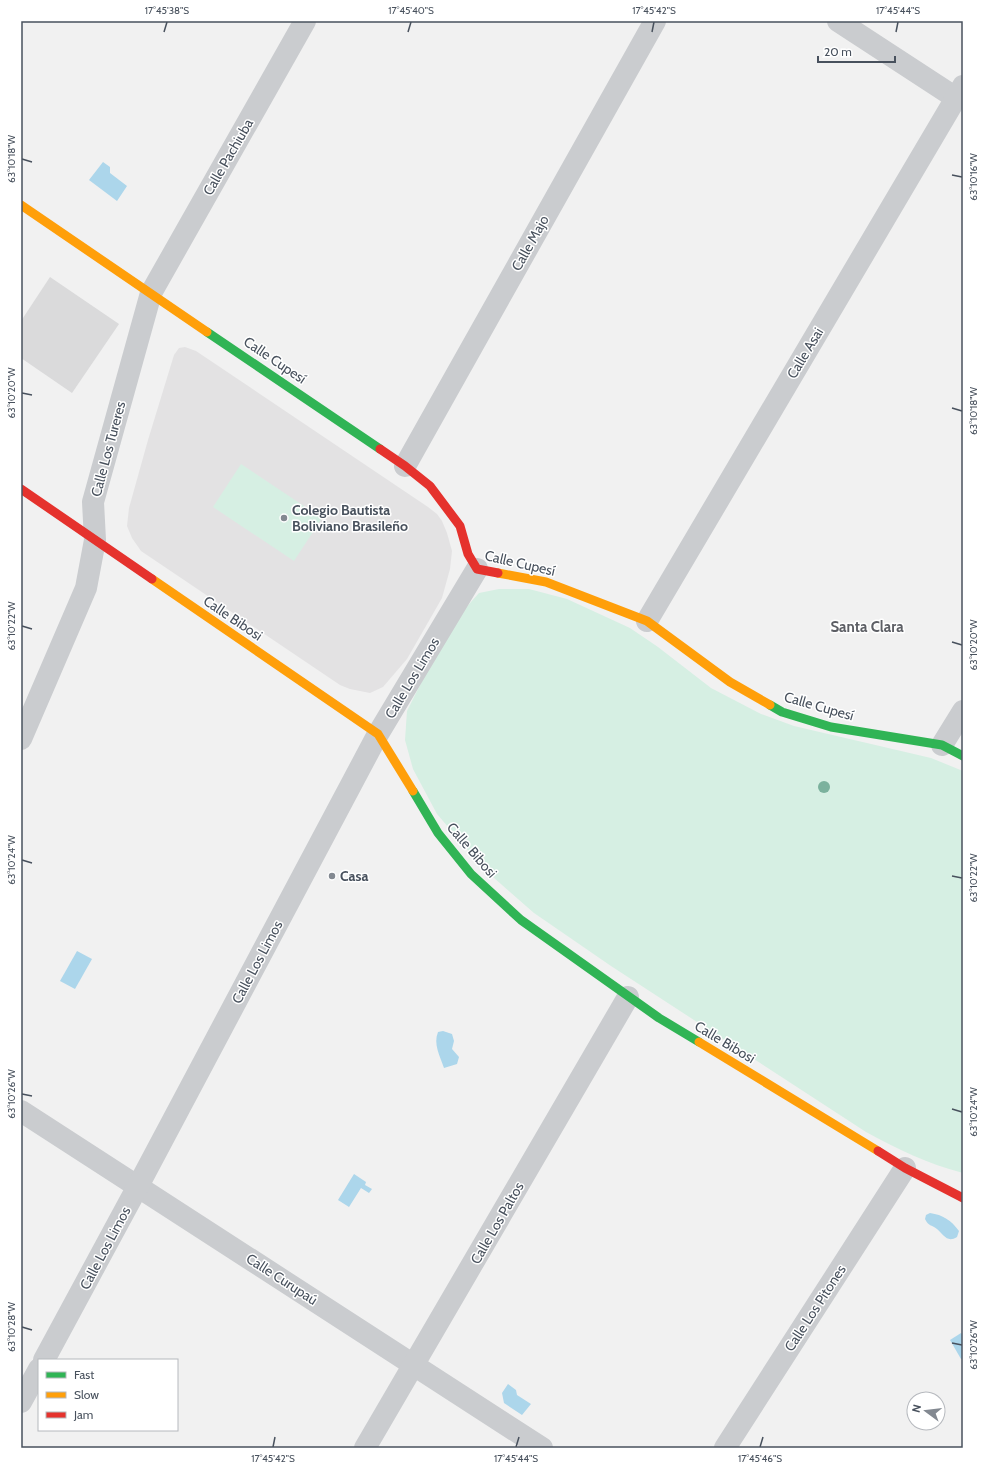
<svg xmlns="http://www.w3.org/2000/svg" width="984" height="1469" font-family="Cabin,sans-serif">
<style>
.education{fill:#e3e2e3}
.green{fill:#d6efe3}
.water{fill:#acd6eb}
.building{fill:#dadadb}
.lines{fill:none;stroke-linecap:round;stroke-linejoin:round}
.street{stroke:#cacccf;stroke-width:22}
.fast{stroke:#30b455;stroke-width:9}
.slow{stroke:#ff9f0a;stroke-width:9}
.jam{stroke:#e5322d;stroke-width:9}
.tree{fill:#7bb19d}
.ticks{fill:none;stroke:#48515d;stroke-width:1.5}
.poi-dot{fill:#838991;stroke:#fff;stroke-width:1.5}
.labels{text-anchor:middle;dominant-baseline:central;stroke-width:3;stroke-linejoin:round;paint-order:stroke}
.street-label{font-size:14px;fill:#48515d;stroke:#fff}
.poi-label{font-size:14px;font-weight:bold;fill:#48515d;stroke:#fff;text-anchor:start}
.neighbourhood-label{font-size:15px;font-weight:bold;fill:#5d5f65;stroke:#fff}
.neatline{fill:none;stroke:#48515d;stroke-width:1.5}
.ticks-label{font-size:10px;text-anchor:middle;fill:#48515d}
</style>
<rect width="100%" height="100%" fill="#f1f1f1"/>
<polygon class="education" points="185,347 196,351 428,507 437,514 442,521 447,533 452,551 450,569 442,598 407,659 383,687 370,693 350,689 340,685 141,551 132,538 127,526 129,508 148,440 174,355 179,348"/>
<g class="green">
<polygon points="241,464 322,518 294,561 213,507"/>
<path d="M499,589h30l38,10 63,29 28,19 53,41 50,26 33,12 137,32 32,13v402c-35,-9 -66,-24 -97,-41l-255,-166 -77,-53 -49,-43 -48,-56 -24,-45 -8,-29 2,-29 17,-34 38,-65 17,-19z"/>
</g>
<g class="water">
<polygon points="103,162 110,167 110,173 127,186 117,201 89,180"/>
<polygon points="77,951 92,959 75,989 60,981"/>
<path d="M443,1031l9,3 2,7 -2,8 7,8 -2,7 -13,4c-4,-12 -11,-24 -6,-36z"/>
<polygon points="354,1174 366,1182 365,1185 372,1189 369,1193 361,1188 349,1207 338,1200"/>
<path d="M930,1213c13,2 21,7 29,18l-2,6c-10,6 -13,-2 -20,-8 -6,-5 -8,-2 -12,-10l1,-4z"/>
<polygon points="961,1333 963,1335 963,1359 961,1359 950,1340"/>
<polygon points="508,1384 516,1390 517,1395 531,1404 522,1415 504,1403 502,1393"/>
</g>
<polygon class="building" points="50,277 119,324 72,393 21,358 21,321"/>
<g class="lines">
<g class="street">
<polyline points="838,21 956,98"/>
<polyline points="405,466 655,21"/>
<polyline points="647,621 963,86"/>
<polyline points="21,739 86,588 95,540 93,502 151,293 305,21"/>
<polyline points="942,745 963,711"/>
<polyline points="21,1111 542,1448"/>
<polyline points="44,1360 138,1186 378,734 477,569"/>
<polyline points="21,1402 39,1369"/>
<polyline points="365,1448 628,997"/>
<polyline points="725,1448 905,1168"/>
</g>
<g class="fast">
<polyline points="207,332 380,449"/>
<polyline points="770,705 782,712 831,727 942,745 963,756"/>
<polyline points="413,791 438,833 471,874 521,920 659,1018 699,1042"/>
</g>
<g class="slow">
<polyline points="21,205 207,332"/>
<polyline points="498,573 546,582 647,621 730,682 770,705"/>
<polyline points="152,579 378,734 413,791"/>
<polyline points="699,1042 878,1151"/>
</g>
<g class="jam">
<polyline points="380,449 405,466 430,486 460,526 468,554 477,569 498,573"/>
<polyline points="21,489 152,579"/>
<polyline points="878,1151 905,1168 963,1198"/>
</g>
</g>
<circle class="tree" cx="824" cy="787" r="6"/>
<path class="ticks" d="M164,32l3,-10M408,32l3,-10M652,32l2,-10M896,32l2,-10M22,159l10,3M952,175l10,2M22,393l10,2M952,408l10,3M22,626l10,3M952,642l10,3M22,860l10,3M952,876l10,2M22,1094l10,2M952,1109l10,3M22,1327l10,3M952,1343l10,2M273,1447l2,-10M516,1447l3,-10M760,1447l3,-10"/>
<g class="poi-dot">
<circle cx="284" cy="518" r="4"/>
<circle cx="332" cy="876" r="4"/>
</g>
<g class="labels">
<g class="street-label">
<text transform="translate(228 157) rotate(-60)">Calle Pachiuba</text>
<text transform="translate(530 243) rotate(-61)">Calle Majo</text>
<text transform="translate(805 353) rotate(-59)">Calle Asai</text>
<text transform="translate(275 360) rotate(34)">Calle Cupesí</text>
<text transform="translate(108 449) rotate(-75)">Calle Los Tureres</text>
<text transform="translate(520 563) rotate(13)">Calle Cupesí</text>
<text transform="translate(233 618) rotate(34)">Calle Bibosi</text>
<text transform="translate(412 678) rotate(-59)">Calle Los Limos</text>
<text transform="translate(819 706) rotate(16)">Calle Cupesí</text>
<text transform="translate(472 850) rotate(49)">Calle Bibosi</text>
<text transform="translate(257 962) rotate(-62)">Calle Los Limos</text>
<text transform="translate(725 1042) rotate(31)">Calle Bibosi</text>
<text transform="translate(497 1223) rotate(-60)">Calle Los Paltos</text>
<text transform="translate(105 1248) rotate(-62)">Calle Los Limos</text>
<text transform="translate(282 1279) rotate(33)">Calle Curupaú</text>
<text transform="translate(815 1308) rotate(-57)">Calle Los Pitones</text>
</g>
<g class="poi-label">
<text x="292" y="510">Colegio Bautista<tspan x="292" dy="16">Boliviano Brasileño</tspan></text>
<text x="340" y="876">Casa</text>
</g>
<g class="neighbourhood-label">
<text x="867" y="627">Santa Clara</text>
</g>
</g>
<rect width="984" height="1469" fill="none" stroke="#ffffff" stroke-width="44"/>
<rect x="38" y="1359" width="140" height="72" fill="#ffffff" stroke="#b6b9be"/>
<rect x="46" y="1372" width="20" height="6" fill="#30b455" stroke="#b6b9be"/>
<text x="74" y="1379" font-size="12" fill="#48515d">Fast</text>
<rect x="46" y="1392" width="20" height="6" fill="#ff9f0a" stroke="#b6b9be"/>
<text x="74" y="1399" font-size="12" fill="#48515d">Slow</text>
<rect x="46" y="1412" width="20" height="6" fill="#e5322d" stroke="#b6b9be"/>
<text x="74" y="1419" font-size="12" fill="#48515d">Jam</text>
<g transform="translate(926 1411) rotate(285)"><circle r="19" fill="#ffffff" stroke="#b6b9be"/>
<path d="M0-3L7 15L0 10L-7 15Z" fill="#838991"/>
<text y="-6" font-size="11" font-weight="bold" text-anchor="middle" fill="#48515d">N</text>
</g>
<path d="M818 56v6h77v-6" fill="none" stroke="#48515d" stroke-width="2"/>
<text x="824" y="56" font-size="12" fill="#48515d" stroke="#ffffff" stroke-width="3" paint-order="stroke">20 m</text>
<rect x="22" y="22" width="940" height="1425" class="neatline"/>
<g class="ticks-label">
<text x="167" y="14">17°45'38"S</text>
<text x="411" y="14">17°45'40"S</text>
<text x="654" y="14">17°45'42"S</text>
<text x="898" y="14">17°45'44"S</text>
<text transform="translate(11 159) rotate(-90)" y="4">63°10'18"W</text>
<text transform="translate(973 177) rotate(-90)" y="4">63°10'16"W</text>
<text transform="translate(11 393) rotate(-90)" y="4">63°10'20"W</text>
<text transform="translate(973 411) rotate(-90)" y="4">63°10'18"W</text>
<text transform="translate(11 626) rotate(-90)" y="4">63°10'22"W</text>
<text transform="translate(973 645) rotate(-90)" y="4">63°10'20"W</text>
<text transform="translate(11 860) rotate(-90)" y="4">63°10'24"W</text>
<text transform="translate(973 878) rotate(-90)" y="4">63°10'22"W</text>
<text transform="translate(11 1094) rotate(-90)" y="4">63°10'26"W</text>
<text transform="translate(973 1112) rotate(-90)" y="4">63°10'24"W</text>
<text transform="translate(11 1327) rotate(-90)" y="4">63°10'28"W</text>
<text transform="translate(973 1345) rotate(-90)" y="4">63°10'26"W</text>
<text x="273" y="1462">17°45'42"S</text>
<text x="516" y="1462">17°45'44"S</text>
<text x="760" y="1462">17°45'46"S</text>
</g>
</svg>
